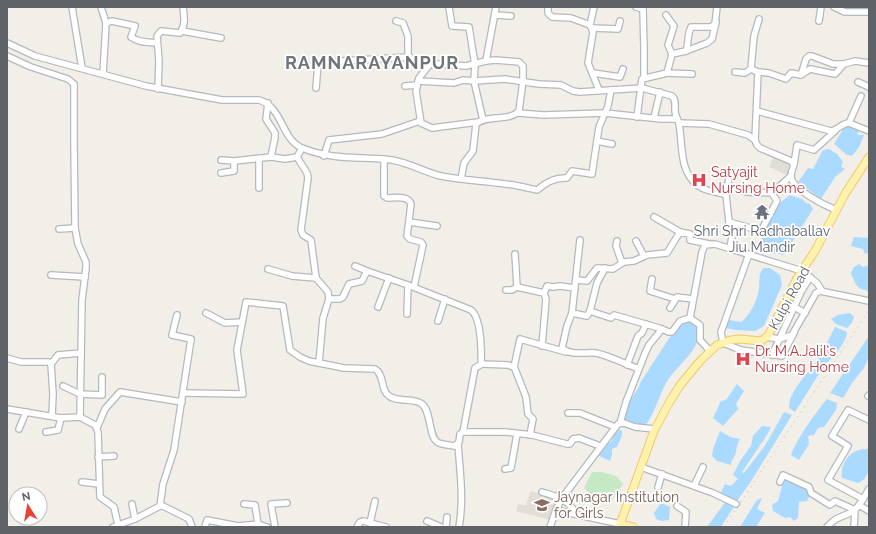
<svg xmlns="http://www.w3.org/2000/svg" width="876" height="534" font-family="Raleway,sans-serif">
<style>
.education{fill:#e1ded6}
.medical{fill:#fce8e6}
.green{fill:#c5e8c5}
.water{fill:#aadaff}
.lines{fill:none;stroke-linecap:round;stroke-linejoin:round}
.minor-casing{stroke:#b5b8bc;stroke-width:8}
.major-casing{stroke:#f2c960;stroke-width:9}
.minor{stroke:#fff;stroke-width:5.5}
.major{stroke:#fff2af;stroke-width:7}
.rail{stroke:#b6b7b8;stroke-width:1;stroke-dasharray:1 5;stroke-linecap:butt}
.labels{text-anchor:middle;dominant-baseline:central;stroke-width:3.5;stroke-linejoin:round;paint-order:stroke}
.health-label{font-size:14px;fill:#be3a42;stroke:#fff;text-anchor:start}
.worship-label{font-size:14px;fill:#5b616d;stroke:#fff}
.street-label{font-size:14px;fill:#5f6368;stroke:#fff}
.education-label{font-size:14px;fill:#785e54;stroke:#fff;text-anchor:start}
.district-label{font-size:18px;font-weight:bold;letter-spacing:1px;fill:#70757a;stroke:#fff}
</style>
<rect width="100%" height="100%" fill="#f1efe8"/>
<g class="education">
<polygon points="774,155 792,163 787,175 769,167"/>
<polygon points="530,491 561,498 550,520 516,511 518,504 526,506"/>
</g>
<g class="medical">
<polygon points="701,170 704,180 709,179 710,184 705,187 695,182 693,178 693,172"/>
<polygon points="739,350 751,353 748,367 735,364"/>
</g>
<polygon class="green" points="592,472 602,472 616,476 623,484 615,496 610,500 592,496 584,488"/>
<g class="water">
<polygon points="845,126 851,127 859,130 857,135 864,135 859,147 852,156 847,155 834,144"/>
<polygon points="829,149 837,154 843,162 841,167 845,169 835,177 821,199 798,182 808,168 813,169 823,150"/>
<path d="M790,195l12,4 4,4 4,1 3,5 -29,46 -23,-4 1,-13 4,-3c1,-15 11,-32 24,-40z"/>
<polygon points="854,237 869,238 869,253 865,254 863,249 851,246"/>
<path d="M859,264l4,3 6,-2v28l-3,-3c-10,0 -11,-9 -15,-16l2,-6z"/>
<path d="M763,268h7l10,7 2,10 -18,41 -9,5 -19,-1 -11,-2 4,-8 12,2c9,-6 16,-22 18,-33 1,-9 -1,-13 4,-21z"/>
<polygon points="850,313 854,317 852,323 847,328 836,324 831,319 838,315"/>
<path d="M685,320h7l6,5c0,3 1,7 1,10 -2,18 -25,33 -33,48 -8,15 -11,31 -22,44l-21,-6 1,-11 15,-23 1,-4 37,-57z"/>
<path d="M835,327l12,5c-1,12 -15,25 -22,34 -11,14 -20,31 -30,46l-6,-4c0,-17 17,-32 26,-45 8,-12 14,-24 20,-36z"/>
<polygon points="869,336 869,357 864,368 852,383 843,398 830,393"/>
<polygon points="737,384 744,391 736,404 738,409 723,426 713,418 721,401 726,400"/>
<path d="M827,399l10,4 -1,7 -12,17 -6,1 -4,7 -6,1 1,8 -10,16 -8,-5c5,-15 25,-43 36,-56z"/>
<polygon points="784,412 792,415 750,483 737,501 720,494 725,484 731,486 738,479 733,475 740,461 751,446 753,436 762,426 771,427 767,435 742,472 744,473 766,444"/>
<polygon points="617,429 622,431 622,436 617,447 612,449 612,455 610,461 597,455 605,443 611,442"/>
<path d="M720,431l10,6 10,2c-3,5 -3,8 -4,13 -1,5 -4,6 -5,13l-14,-4 -5,-5 1,-7z"/>
<path d="M869,445c0,14 4,32 -11,38l-16,-5c-2,-15 9,-30 25,-29z"/>
<polygon points="784,479 799,484 807,489 809,497 807,501 799,502 798,518 794,521 790,517 785,518 773,511 772,505 778,501"/>
<polygon points="762,498 757,509 765,513 756,527 740,527 757,500"/>
<polygon points="726,501 735,505 721,527 707,527"/>
<polygon points="661,503 670,507 669,520 662,521 656,519 654,513"/>
</g>
<g class="lines">
<defs>
<g id="minor">
<polyline points="72,7 82,68"/>
<polyline points="101,7 106,23 103,74"/>
<polyline points="449,7 452,26 469,27 475,65 474,81 483,120"/>
<polyline points="548,7 548,13 552,17 571,18 590,25 593,32 588,63 599,90"/>
<polyline points="636,7 643,9 644,49 644,78"/>
<polyline points="834,7 845,12 869,12"/>
<polyline points="495,15 511,16"/>
<polyline points="666,15 674,26 668,45 672,54"/>
<path d="M396,21l7,2 5,13v19l10,10 21,-1 27,2 20,-5 10,-1 23,2 4,4v15l-4,30c-10,11 -32,3 -43,13l-3,27 -9,12 -3,16"/>
<polyline points="819,21 821,7"/>
<path d="M106,23l6,-2 23,5 -4,11c8,6 17,5 26,6"/>
<polyline points="590,25 594,7"/>
<polyline points="592,28 618,29 620,21"/>
<polyline points="182,31 221,38"/>
<path d="M7,43l28,13 111,30 76,14h37c24,7 22,39 43,48 33,13 58,8 90,12 18,3 32,12 49,16 21,4 43,5 64,8 11,1 22,4 32,6 9,-8 18,-13 30,-12l5,-7 20,3 7,-47 9,-21 3,-16"/>
<polyline points="686,51 707,43 712,39 716,22"/>
<polyline points="7,56 31,67 68,79 74,84 74,142 75,228 78,244 86,262 86,268 82,300 80,417"/>
<polyline points="486,61 496,7"/>
<polyline points="430,64 419,78 416,91 421,123 432,128 478,122"/>
<polyline points="751,69 754,36 759,19"/>
<polyline points="735,72 745,73 751,69 758,72 769,73 786,79 791,73 801,75 810,69 835,74 844,64"/>
<polyline points="593,73 620,77 623,69"/>
<polyline points="667,73 692,74"/>
<polyline points="801,75 806,59 809,56 812,56 833,64 844,64 855,61 869,63"/>
<path d="M418,81l36,2 9,-3 11,1 31,-2 34,5 22,1 12,6 7,1 62,-4 30,8c6,6 1,12 4,20 1,3 3,5 3,8 4,22 0,46 18,61 8,7 20,6 29,10l3,27 4,9 -3,17"/>
<polyline points="858,82 869,87"/>
<polyline points="405,86 417,85"/>
<polyline points="316,88 318,64 341,61 409,57"/>
<path d="M158,89l1,-28 -2,-25 4,-5 19,2c6,-8 4,-17 3,-26"/>
<path d="M757,111l74,20c7,-1 11,-8 18,-8l20,8"/>
<polyline points="518,113 544,115 605,113 661,119 677,119"/>
<path d="M637,117l5,-38 25,-6 5,-19 14,-3c3,-8 1,-16 5,-24h20l4,-3 2,-17"/>
<polyline points="654,118 660,92"/>
<path d="M679,123l30,1 39,11 7,5 2,5 3,3 31,13 3,3c-1,4 -3,8 -3,12 0,13 35,30 45,34"/>
<polyline points="849,123 861,96"/>
<polyline points="755,140 758,72"/>
<polyline points="597,141 612,144"/>
<path d="M302,148l-5,9 10,16 1,5 -7,52 2,5 8,5 5,38 12,14 1,7h11l3,-2 6,-13 13,-3 5,-10 41,14 63,25c8,6 10,28 10,39 1,5 -1,10 1,15l26,1 6,2 1,2 11,28 2,17 5,5 -3,16"/>
<polyline points="324,156 329,140 382,134 420,121"/>
<polyline points="271,157 285,159 297,157"/>
<path d="M384,159v37l3,2c8,0 21,-3 24,6l-4,32 3,3 11,3 2,3 -9,42"/>
<polyline points="221,160 234,161 271,157 275,137 275,133 266,119 268,103"/>
<polyline points="794,164 797,145 814,150 835,131"/>
<polyline points="221,173 234,171 234,161"/>
<polyline points="259,188 259,159"/>
<polyline points="772,193 791,176"/>
<polyline points="726,195 729,178"/>
<polyline points="654,217 680,232"/>
<polyline points="409,222 437,226"/>
<polyline points="729,222 761,231 777,201 772,193 746,192"/>
<polyline points="59,229 75,228"/>
<path d="M580,240l-8,73 -5,13 -5,22c9,8 23,4 34,5 14,3 29,11 43,16"/>
<polyline points="617,241 616,246 622,263"/>
<polyline points="636,241 644,256"/>
<polyline points="515,254 517,287"/>
<polyline points="749,254 721,332 723,343 741,350 782,356 794,333"/>
<polyline points="355,266 367,271"/>
<polyline points="268,269 292,276 316,278"/>
<polyline points="51,275 85,277"/>
<polyline points="652,279 650,291 675,299"/>
<polyline points="576,280 587,281 597,268 613,269 624,262 634,261 647,255 667,253 680,232 690,234 690,240 709,244"/>
<polyline points="506,290 512,290 517,287 544,293 547,286 553,287 560,286 575,288"/>
<polyline points="786,302 805,313"/>
<polyline points="378,307 389,278"/>
<polyline points="670,308 677,297 693,299"/>
<polyline points="590,311 597,283 605,268"/>
<polyline points="206,313 225,323 242,322"/>
<polyline points="572,313 587,316 590,311 611,318 614,315 659,328 669,332 672,332 680,321 690,318 700,325 700,340 710,351"/>
<polyline points="407,314 408,285"/>
<polyline points="690,318 702,252 705,245 715,244 802,271 817,283 822,291"/>
<polyline points="438,321 445,299"/>
<polyline points="767,337 779,339 792,335 816,293 820,291 869,301"/>
<polyline points="542,346 546,299 544,293"/>
<polyline points="772,355 801,292 810,277"/>
<polyline points="7,358 21,362 49,362 51,364 53,394 52,416"/>
<polyline points="319,363 323,318 329,299"/>
<polyline points="51,364 58,355 81,353"/>
<polyline points="627,365 638,336 642,333 646,324"/>
<polyline points="514,367 520,339 566,352"/>
<polyline points="63,386 80,394 102,395 102,377"/>
<path d="M184,393l59,1 -6,-44 9,-48 37,4 7,44 10,7 9,4 35,7 31,1c10,6 5,21 14,27 9,7 24,1 33,8 10,8 6,35 17,39 5,2 11,2 16,3l4,-4 1,-8 3,-2h42l27,3 35,9h3l3,-5 6,-1 21,8"/>
<polyline points="868,396 869,395"/>
<polyline points="7,409 61,418 80,417 95,425 98,432 100,497 114,507 118,525"/>
<polyline points="568,413 580,413 615,427"/>
<polyline points="620,423 626,402 646,351 649,345 662,329"/>
<polyline points="97,428 105,409 120,392 182,402"/>
<polyline points="19,429 26,412"/>
<polyline points="46,432 58,430 61,418"/>
<polyline points="463,432 475,368 482,364"/>
<path d="M458,444c2,28 6,56 1,83"/>
<polyline points="98,457 114,456"/>
<polyline points="641,467 713,493 736,504"/>
<polyline points="505,469 511,468 517,434"/>
<polyline points="82,482 99,484"/>
<polyline points="780,482 783,475 809,487 811,493 830,505 835,501 855,510 854,527"/>
<polyline points="694,486 703,467"/>
<polyline points="658,487 662,474"/>
<path d="M542,492c16,5 24,6 34,21"/>
<polyline points="863,499 828,480 848,446 832,436 848,410 869,420"/>
<polyline points="132,504 135,519"/>
<polyline points="244,504 255,505 258,524 267,527"/>
<polyline points="859,505 869,511"/>
<polyline points="160,506 163,484 174,450 191,339 172,335 177,315"/>
<polyline points="677,506 686,512 685,527"/>
<polyline points="556,510 562,498 618,424 624,423 635,427 655,429"/>
<polyline points="427,521 441,527"/>
<polyline points="370,523 375,501"/>
<polyline points="113,527 135,519 160,506 163,506 189,519 192,527"/>
<polyline points="205,527 207,520 238,526 258,524"/>
<polyline points="275,527 271,504 287,503"/>
<polyline points="357,527 360,522 363,521 386,527"/>
<polyline points="446,527 447,517"/>
<polyline points="550,527 556,510 620,524"/>
<path d="M827,527c10,-11 13,-9 25,-15 8,-5 12,-15 17,-23"/>
</g>
<g id="major">
<polyline points="620,524 633,527"/>
<polyline points="619,527 654,431 670,401 681,384 701,360 717,345 731,340 740,339 761,341 768,336 796,280 815,251 845,194 869,157"/>
</g>
</defs>
<use href="#minor" class="minor-casing"/>
<use href="#major" class="major-casing"/>
<use href="#minor" class="minor"/>
<use href="#major" class="major"/>
<polyline class="rail" points="724,527 869,310"/>
</g>
<defs>
<symbol id="hospital-bare" viewBox="-9 -9 18 18"><path d="M-5-5h3v3.5h4V-5h3V5h-3V1.5h-4V5h-3Z" fill="#e0444e" stroke="#fff" stroke-width="2.5" paint-order="stroke"/></symbol>
<symbol id="temple-bare" viewBox="-9 -9 18 18"><path d="M0-6L5-2H3V0L6.5 2.5H4V6H1.5V3h-3V6H-4V2.5H-6.5L-3 0V-2H-5Z" fill="#6b7280" stroke="#fff" stroke-width="2.5" paint-order="stroke"/></symbol>
<symbol id="school-bare" viewBox="-9 -9 18 18"><path d="M0-5L7-2L0 1L-7-2ZM-4 1L0 2.5L4 1V4Q0 6-4 4Z" fill="#8d6e63" stroke="#fff" stroke-width="2.5" paint-order="stroke"/></symbol>
</defs>
<g fill-rule="evenodd">
<use href="#hospital-bare" x="688" y="169" width="22" height="22"/>
<use href="#temple-bare" x="751" y="201" width="22" height="22"/>
<use href="#hospital-bare" x="732" y="348" width="22" height="22"/>
<use href="#school-bare" x="531" y="494" width="22" height="22"/>
</g>
<g class="labels">
<g class="health-label">
<text x="711" y="172">Satyajit<tspan x="711" dy="16">Nursing Home</tspan></text>
<text x="755" y="351">Dr. M.A.Jalil's<tspan x="755" dy="16">Nursing Home</tspan></text>
</g>
<g class="worship-label">
<text x="762" y="231">Shri Shri Radhaballav<tspan x="762" dy="16">Jiu Mandir</tspan></text>
</g>
<g class="street-label">
<text transform="translate(789 298) rotate(-61)">Kulpi Road</text>
</g>
<g class="education-label">
<text x="554" y="497">Jaynagar Institution<tspan x="554" dy="16">for Girls</tspan></text>
</g>
<g class="district-label">
<text x="372" y="62">RAMNARAYANPUR</text>
</g>
</g>
<rect width="876" height="534" fill="none" stroke="#5f6368" stroke-width="16"/>
<g transform="translate(28 506) rotate(349)"><circle r="19" fill="#ffffff" stroke="#bfc1c3"/>
<path d="M0-3L7 15L0 10L-7 15Z" fill="#ea4335"/>
<text y="-6" font-size="11" font-weight="bold" text-anchor="middle" fill="#5f6368">N</text>
</g>
</svg>
